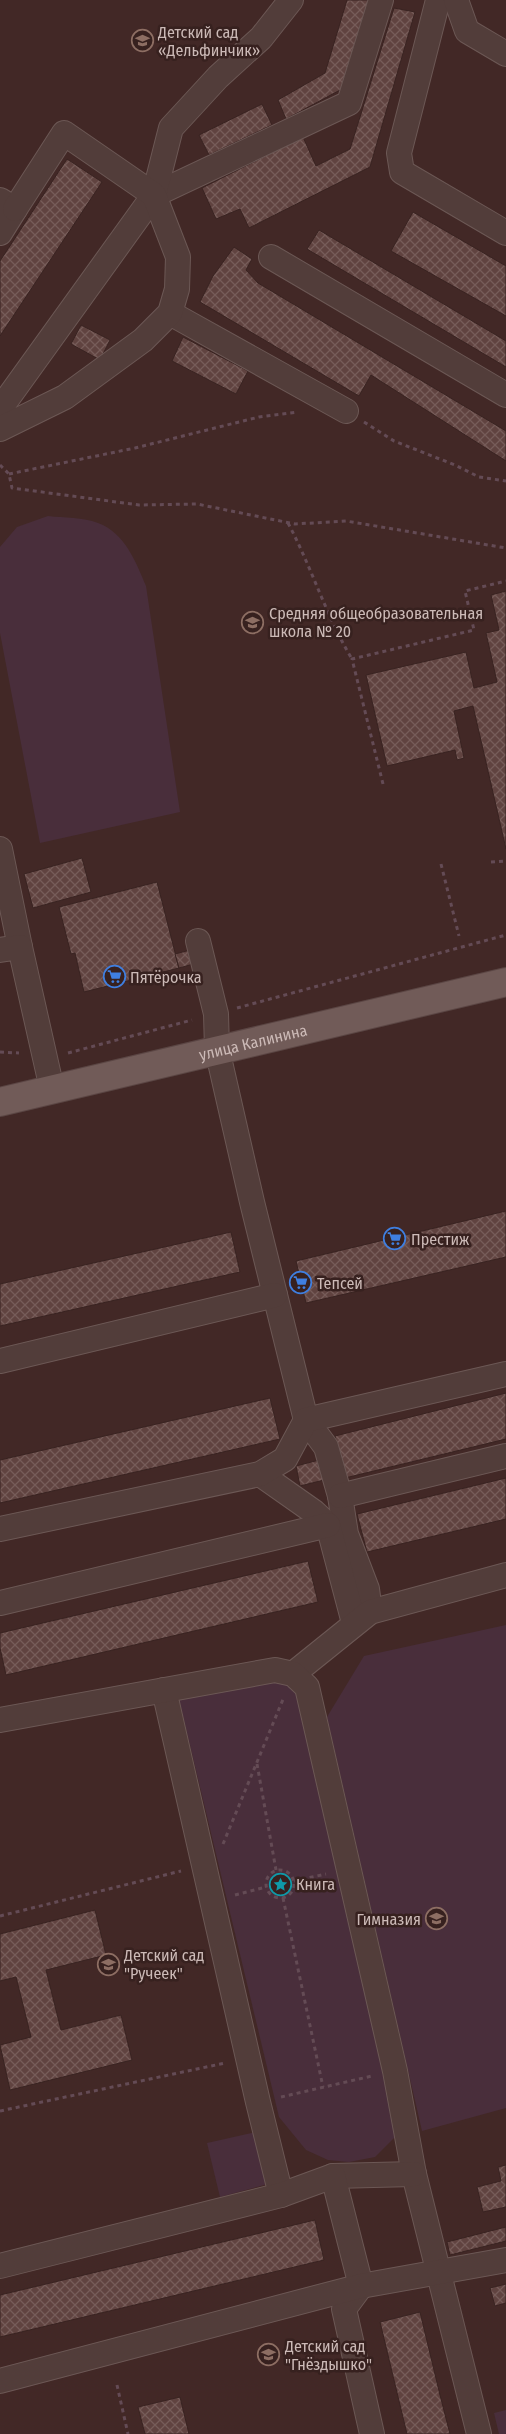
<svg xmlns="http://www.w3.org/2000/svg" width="506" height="2434" font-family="'Fira Sans Condensed',sans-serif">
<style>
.green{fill:#492e3b}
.building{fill:url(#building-cross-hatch);stroke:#392321}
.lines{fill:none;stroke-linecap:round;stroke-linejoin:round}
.minor-casing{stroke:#6c5855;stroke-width:26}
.major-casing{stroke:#5b4644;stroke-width:30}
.path{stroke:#644b55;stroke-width:3;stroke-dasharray:4 4;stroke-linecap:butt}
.minor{stroke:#523d3a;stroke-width:24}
.major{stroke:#715b58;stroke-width:28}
.labels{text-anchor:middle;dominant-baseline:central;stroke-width:5;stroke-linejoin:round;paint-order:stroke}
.poi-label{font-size:16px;fill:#ccbab7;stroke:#37211f;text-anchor:start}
.street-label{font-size:16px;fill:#ccbab7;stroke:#37211f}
</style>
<defs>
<pattern id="building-cross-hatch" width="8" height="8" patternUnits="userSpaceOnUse" patternTransform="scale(1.25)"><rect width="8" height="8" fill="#604340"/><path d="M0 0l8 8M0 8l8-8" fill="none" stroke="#765c59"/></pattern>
</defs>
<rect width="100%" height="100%" fill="#422826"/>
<g class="green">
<path d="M48,516c16,2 35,1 50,7 27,10 38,39 48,63l34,226 -140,31 -40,-210v-86l17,-20z"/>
<polygon points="506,1625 506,2108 422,2131 327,1717 364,1656"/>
<polygon points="271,1678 284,1681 302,1698 396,2136 375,2157 349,2162 328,2160 306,2150 279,2117 178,1695"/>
<polygon points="256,2132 268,2184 220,2197 207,2143"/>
<polygon points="506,2410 506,2434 499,2434 494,2413"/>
</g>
<g class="building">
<polygon points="347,0 371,0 342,89 286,119 278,100 325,73"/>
<polygon points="394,8 415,12 370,167 249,228 240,209 216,219 202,188 303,137 316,166 350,149"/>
<polygon points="262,104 272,125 209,155 199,135"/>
<polygon points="67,159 102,182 0,336 0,261"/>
<polygon points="413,212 506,266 506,316 391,251"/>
<polygon points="319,230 506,341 506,367 307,249"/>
<polygon points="234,247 252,259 246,270 258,283 506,431 506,461 371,375 359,396 200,302 213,276"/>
<polygon points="81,325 110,340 100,360 71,344"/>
<polygon points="183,337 248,371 236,394 172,361"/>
<polygon points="506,591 506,849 473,706 454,711 464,758 457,760 455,750 387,766 366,675 466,652 474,688 497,682 486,633 499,630 491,595"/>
<polygon points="82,858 91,892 33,908 24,874"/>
<polygon points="157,882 179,968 84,992 75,953 71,954 59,907"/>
<polygon points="194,949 197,963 179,968 175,954"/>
<polygon points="506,1211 506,1257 306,1303 296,1261"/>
<polygon points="231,1232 240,1272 0,1326 0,1284"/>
<polygon points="506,1393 506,1439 345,1478 335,1436"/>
<polygon points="270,1398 280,1439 0,1503 0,1460"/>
<polygon points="323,1459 328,1479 300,1486 296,1466"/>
<polygon points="506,1478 506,1519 367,1552 357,1514"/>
<polygon points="308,1561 318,1602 6,1675 0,1648 0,1633"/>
<polygon points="95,1910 106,1955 46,1970 61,2030 121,2015 132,2060 10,2090 0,2045 31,2037 16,1977 0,1981 0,1934"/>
<polygon points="506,2165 506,2207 483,2212 477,2187 501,2181 498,2167"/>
<polygon points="315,2220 324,2260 0,2337 0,2295"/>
<polygon points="506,2227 506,2241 450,2255 447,2242"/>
<polygon points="506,2284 506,2303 495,2306 490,2288"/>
<polygon points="420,2312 440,2395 450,2434 407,2434 380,2322"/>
<polygon points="180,2397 189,2434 145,2434 138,2407"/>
</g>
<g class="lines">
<defs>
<g id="minor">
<polyline points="438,0 399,153 402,172 506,233"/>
<polyline points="456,0 467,31 506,54"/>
<polyline points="154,195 349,103 381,0"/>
<polyline points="0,200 15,209 0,233"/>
<polyline points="271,257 506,395"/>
<polyline points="170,313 346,411"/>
<polyline points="0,409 154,195 171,128 218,77 261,38 291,0"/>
<polyline points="0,429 65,397 143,340 170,313 177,289 178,257 154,195 64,133 15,209"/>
<polyline points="0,849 20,947"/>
<polyline points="198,941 216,1014 217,1049 252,1202 306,1420 326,1447 340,1496 346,1534 367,1589 370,1612"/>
<polyline points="0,950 20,947 52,1089"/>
<polyline points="0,1361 275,1295"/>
<polyline points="260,1474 314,1512 328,1525 354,1623"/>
<polyline points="340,1496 506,1456"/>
<polyline points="0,1529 260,1474 285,1459 306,1420 506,1374"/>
<polyline points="0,1603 328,1525"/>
<polyline points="293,1674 370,1612 506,1575"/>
<polyline points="164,1690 258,2102 281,2195"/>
<polyline points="0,1720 275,1670 293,1674 307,1687 395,2071 414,2174 479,2434"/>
<polyline points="333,2176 414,2174"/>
<polyline points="0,2266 281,2195 333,2176 361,2286"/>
<polyline points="361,2286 344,2309 372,2434"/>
<polyline points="0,2381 361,2286 506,2260"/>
</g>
<g id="major">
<path id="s1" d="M0,1102l506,-120"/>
</g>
</defs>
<use href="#minor" class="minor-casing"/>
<use href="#major" class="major-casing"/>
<g class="path">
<polyline points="364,422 394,441 455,465 479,477 506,481"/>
<polyline points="0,465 9,474 12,488 139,505 197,504 295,524 346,521 506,548"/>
<polyline points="9,474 135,448 259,417 298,412"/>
<path d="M288,523c24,45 38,93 64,136"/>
<polyline points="383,784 352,659 474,630 465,591 506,581"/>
<polyline points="491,862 506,861"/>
<polyline points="441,864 459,936"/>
<polyline points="237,1008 506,935"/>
<polyline points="0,1052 19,1053"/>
<polyline points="68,1053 192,1020"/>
<polyline points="257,1764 276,1870"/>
<polyline points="223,1844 284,1697"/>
<circle cx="280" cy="1884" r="14"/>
<polyline points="294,1881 326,1874"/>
<polyline points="235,1895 266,1887"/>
<polyline points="283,1898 323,2087"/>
<polyline points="0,1916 181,1871"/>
<polyline points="281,2097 372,2076"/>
<polyline points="0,2111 225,2063"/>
<polyline points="117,2385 128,2434"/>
</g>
<use href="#minor" class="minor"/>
<use href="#major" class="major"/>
</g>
<defs>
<symbol id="school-ring" viewBox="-11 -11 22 22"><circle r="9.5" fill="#37211f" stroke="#8d6e63" stroke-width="1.5"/><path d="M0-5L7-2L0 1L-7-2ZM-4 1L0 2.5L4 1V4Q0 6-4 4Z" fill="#8d6e63"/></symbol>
<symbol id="supermarket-ring" viewBox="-11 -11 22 22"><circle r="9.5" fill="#37211f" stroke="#3f7fe0" stroke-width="1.5"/><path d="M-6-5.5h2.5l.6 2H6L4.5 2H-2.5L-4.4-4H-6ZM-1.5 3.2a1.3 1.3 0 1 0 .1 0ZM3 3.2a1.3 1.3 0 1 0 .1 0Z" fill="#3f7fe0"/></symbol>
<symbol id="sight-ring" viewBox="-11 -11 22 22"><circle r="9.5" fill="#37211f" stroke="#0f9aa8" stroke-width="1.5"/><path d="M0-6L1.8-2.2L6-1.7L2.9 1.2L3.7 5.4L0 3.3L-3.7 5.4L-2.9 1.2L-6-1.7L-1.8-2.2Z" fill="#0f9aa8"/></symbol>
</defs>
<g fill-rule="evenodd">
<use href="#school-ring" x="130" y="28" width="25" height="25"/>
<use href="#school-ring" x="240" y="610" width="25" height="25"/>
<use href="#supermarket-ring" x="102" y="964" width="25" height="25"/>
<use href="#supermarket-ring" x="382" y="1226" width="25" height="25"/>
<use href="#supermarket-ring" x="288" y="1270" width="25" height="25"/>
<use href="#sight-ring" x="268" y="1872" width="25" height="25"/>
<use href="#school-ring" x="424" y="1906" width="25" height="25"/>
<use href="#school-ring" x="96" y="1952" width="25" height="25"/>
<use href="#school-ring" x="256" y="2342" width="25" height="25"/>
</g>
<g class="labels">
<g class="poi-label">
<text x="158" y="32">Детский сад<tspan x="158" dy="18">«Дельфинчик»</tspan></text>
<text x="269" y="613">Средняя общеобразовательная<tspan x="269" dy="18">школа № 20</tspan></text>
<text x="130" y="977">Пятёрочка</text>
<text x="411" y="1239">Престиж</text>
<text x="317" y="1283">Тепсей</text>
<text x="296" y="1884">Книга</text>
<text x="421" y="1919" text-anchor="end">Гимназия</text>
<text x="124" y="1955">Детский сад<tspan x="124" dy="18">"Ручеек"</tspan></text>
<text x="285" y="2346">Детский сад<tspan x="285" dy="18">"Гнёздышко"</tspan></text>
</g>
<g class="street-label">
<text stroke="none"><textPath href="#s1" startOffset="260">улица Калинина</textPath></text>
</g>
</g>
</svg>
